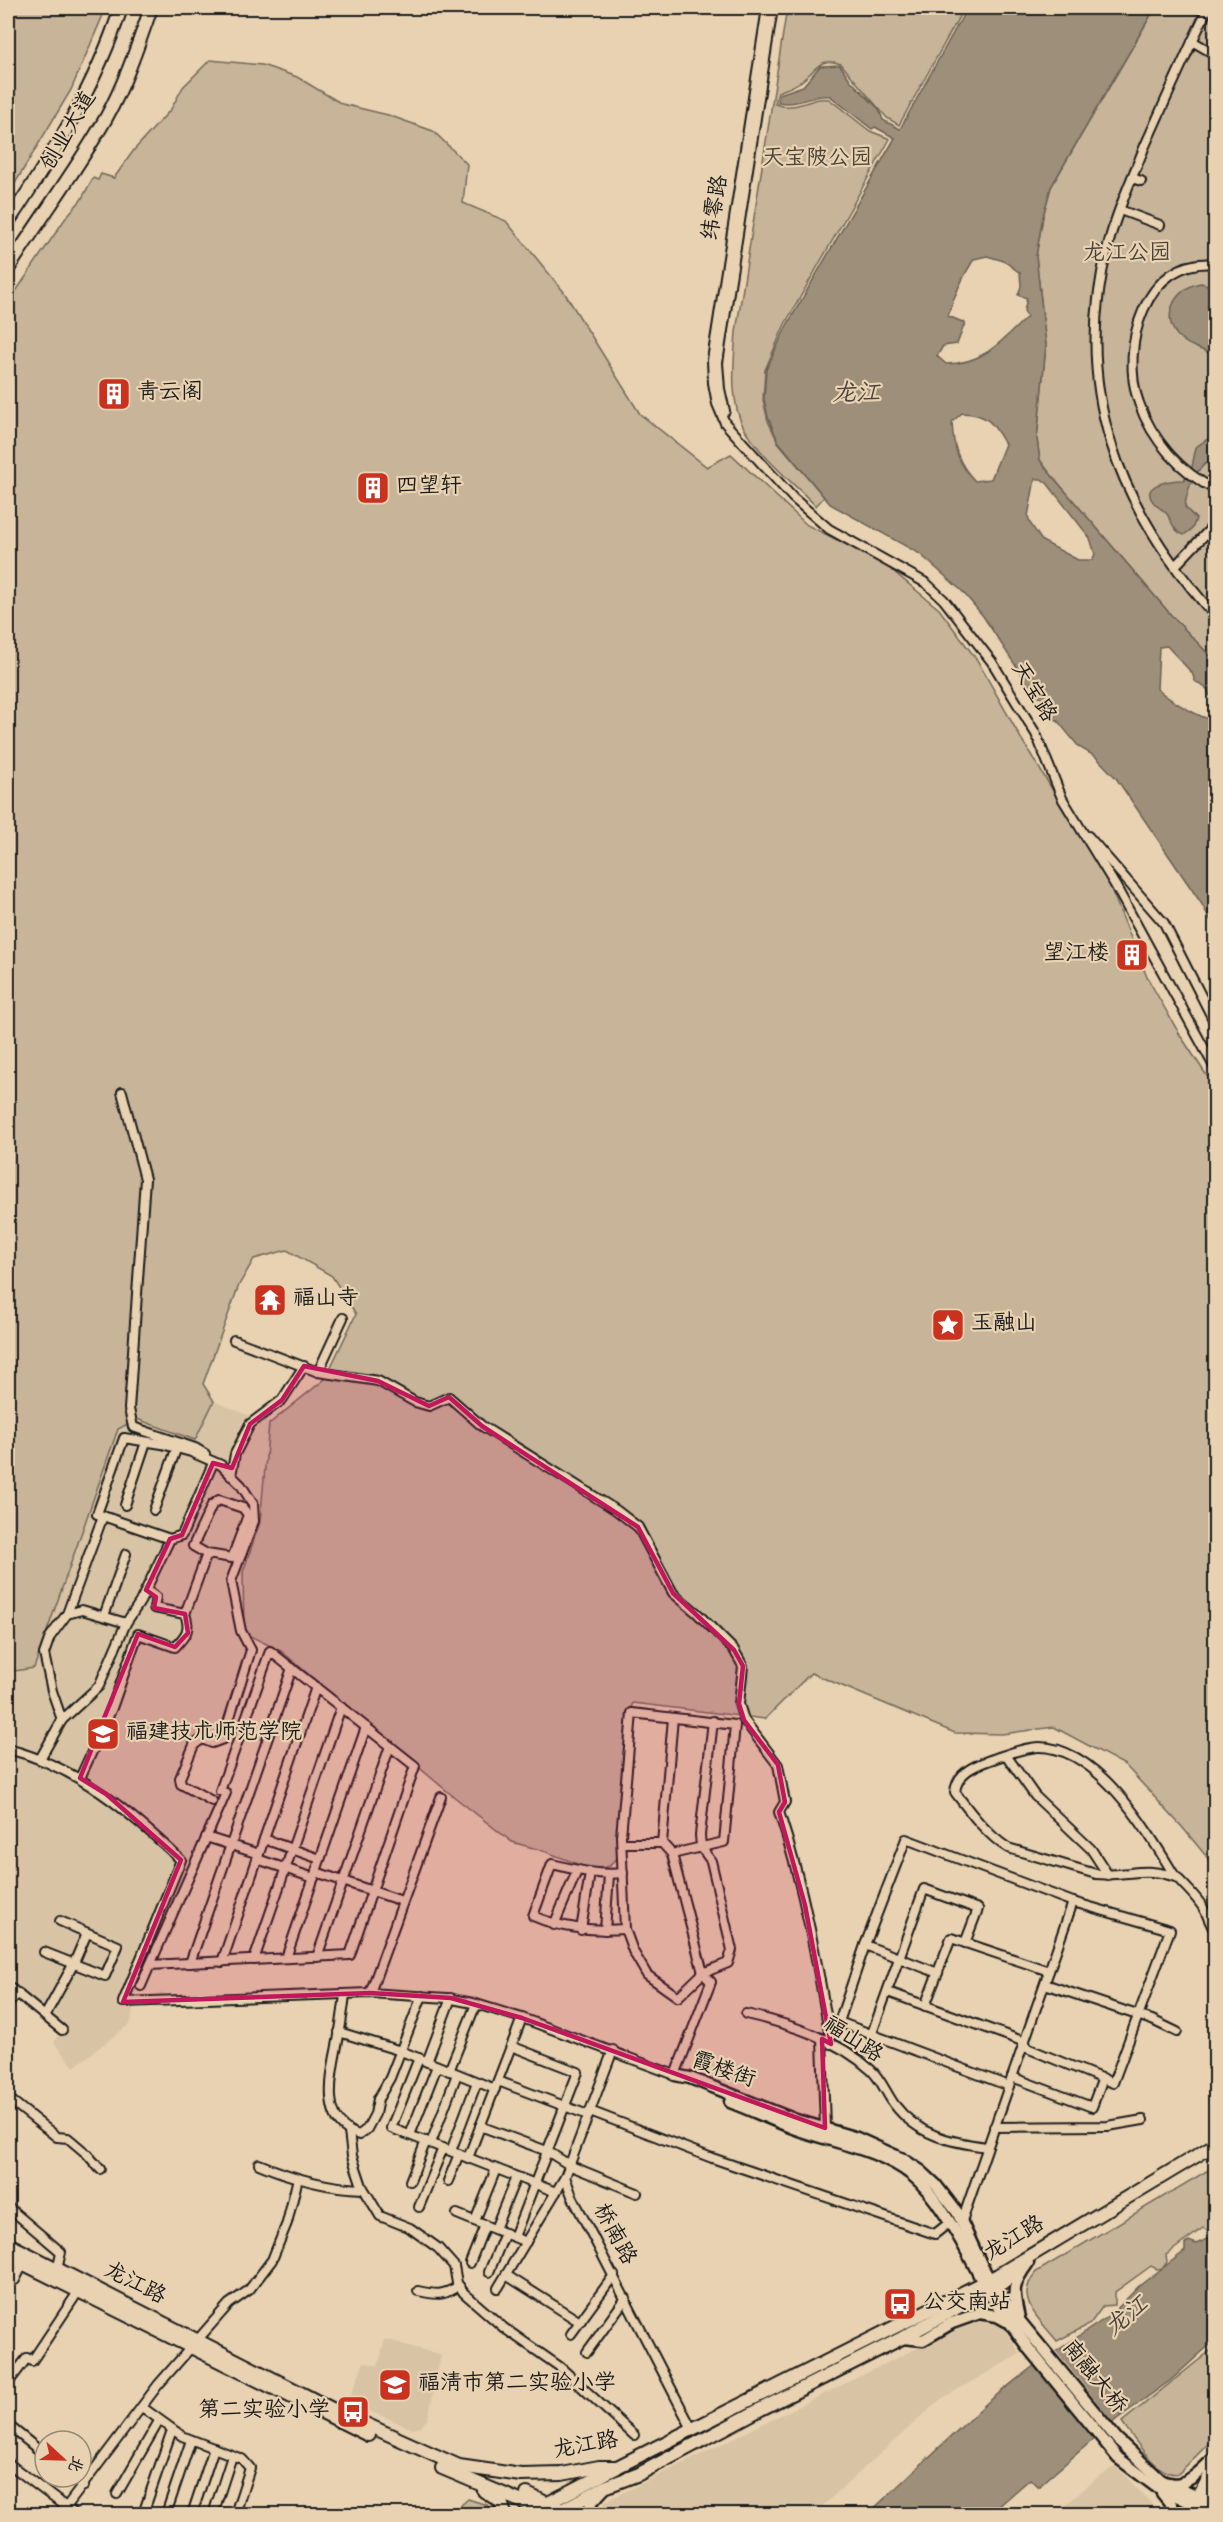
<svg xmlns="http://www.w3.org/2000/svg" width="1223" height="2522" font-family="'Gochi Hand','LXGW WenKai TC',sans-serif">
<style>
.built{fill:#d8c4a5}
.green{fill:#c7b499;stroke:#72685a;stroke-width:1.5}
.water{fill:#9d8f7a;stroke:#696154;stroke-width:1.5;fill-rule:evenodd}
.pier{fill:#e8d2b1}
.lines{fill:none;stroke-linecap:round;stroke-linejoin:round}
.street-casing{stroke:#1c1c1c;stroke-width:12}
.secondary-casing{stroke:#1c1c1c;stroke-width:15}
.primary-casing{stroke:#1c1c1c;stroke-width:16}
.street{stroke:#e8d2b1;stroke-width:8}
.secondary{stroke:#e8d2b1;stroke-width:10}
.primary{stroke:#e8d2b1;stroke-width:12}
.marked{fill:#c2185b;fill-opacity:0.2;stroke:#c2185b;stroke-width:4.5;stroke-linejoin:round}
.labels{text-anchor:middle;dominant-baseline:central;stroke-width:4.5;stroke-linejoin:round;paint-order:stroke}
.street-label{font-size:22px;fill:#1c1c1c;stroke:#e8d2b1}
.park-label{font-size:22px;fill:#47423b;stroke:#e8d2b1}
.poi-label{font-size:22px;fill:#1c1c1c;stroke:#e8d2b1;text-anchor:start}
.water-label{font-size:24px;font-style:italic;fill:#49443d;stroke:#e8d2b1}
</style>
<rect width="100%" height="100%" fill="#e8d2b1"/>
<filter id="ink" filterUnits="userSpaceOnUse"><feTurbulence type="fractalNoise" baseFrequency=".0167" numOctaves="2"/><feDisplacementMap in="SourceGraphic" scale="12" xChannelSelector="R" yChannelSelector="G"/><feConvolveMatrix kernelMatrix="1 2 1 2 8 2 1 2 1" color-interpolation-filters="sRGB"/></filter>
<g filter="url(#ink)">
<g class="built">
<polygon points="214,1401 269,1424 260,1522 243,1573 244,1633 251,1637 219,1732 212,1737 199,1733 175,1774 178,1784 215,1811 135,1993 131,2023 74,2067 54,2043 62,2026 20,1990 8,1982 8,1672 34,1668 118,1429 137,1419 195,1440"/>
<polygon points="982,2319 1003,2326 1020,2354 941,2399 820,2508 806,2514 599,2514 606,2501 972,2321"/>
<polygon points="385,2339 441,2355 428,2419 420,2427 413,2429 348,2402 364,2362 378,2366"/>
<polygon points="1116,2466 1161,2514 1055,2514 1099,2476"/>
</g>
<g class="green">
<polygon points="8,8 106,8 71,90 8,195"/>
<path d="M787,8h177l-65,117 -12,-7 -46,-54c-24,-8 -25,8 -41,18 -7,5 -15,7 -22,10l-3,12c23,8 38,-9 54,-5l41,32 20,8 -105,185 -20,46 -2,30 5,21 10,21 46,55 -8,9c-24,-24 -55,-49 -72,-78 -15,-27 -10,-67 -8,-96z"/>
<polygon points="1155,8 1215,8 1215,661 1171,615 1048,471 1040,460 1037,439 1046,345 1036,256 1043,216 1051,187"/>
<polygon points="210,60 262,65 297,77 342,104 388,115 433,131 467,164 463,203 506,221 564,292 640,414 707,467 731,454 807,525 883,563 939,609 977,660 1022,740 1093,856 1109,884 1147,977 1180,1035 1215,1088 1215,1867 1183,1828 1125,1765 1054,1727 1002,1734 955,1733 811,1673 765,1719 633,1703 630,1710 618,1855 610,1866 593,1870 544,1851 512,1842 448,1792 281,1651 244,1633 243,1572 260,1522 269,1424 325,1379 356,1314 332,1276 287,1250 254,1259 239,1285 203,1384 214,1401 195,1440 137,1419 118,1429 34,1668 8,1672 8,303 67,216 81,200 93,178 98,180 101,174 114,178 134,150 171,109 183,87"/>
<path d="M1215,2166v63l-4,3 -8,-4 -37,27 1,7 -4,6 -6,1 -6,-3 -36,26v13l-12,1 -13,18 -33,17c-18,-23 -44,-41 -21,-69z"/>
<path d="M1215,2347v90l-36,36c-20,7 -46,-36 -57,-51z"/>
<polygon points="468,2499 487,2505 494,2514 451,2514"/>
</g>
<g class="water">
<path d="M967,8h188l-104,179 -8,29 -7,40 10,89 -9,94 3,21 8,11 123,144 44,46v38l-6,-4 -2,-6 -12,-8 -3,-8 -25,-27 -8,1 -2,42c14,12 41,28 58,32v207l-14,-25 -85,-125 -20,-21 -17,-10 -22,-27 -7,-3 3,-9 -22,-19 -48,-73 -21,-25 -42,-37 -90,-50 -52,-63 -10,-24 -4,-18 2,-29 21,-45 108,-187 -20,-11 -3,2 -42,-33c-17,-3 -31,11 -52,6l1,-8 24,-8 17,-20 20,-1 11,16 28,28 4,11 17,9zM987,256l17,5 16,12 1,13 -3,9 9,3 -3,13 3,6c-26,24 -43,47 -81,47l-9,-8 6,-10 14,-2 8,-21 -17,-7c6,-20 15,-40 26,-57zM962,413c26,1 31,10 43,31l-14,35 -16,2c-17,-17 -22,-35 -23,-59zM1035,479h6l6,4 43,55 5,16 -3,6h-14l-36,-19 -12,-18 -2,-7z"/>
<path d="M1201,283l14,4v68c-10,-4 -25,-8 -34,-16 -23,-20 -6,-52 20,-56z"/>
<path d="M1215,434v24c-19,8 -28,29 -30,49l11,12 -4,10 -8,6c-11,-4 -11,-12 -17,-21 -3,-4 -8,-6 -11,-9 -21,-21 16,-25 28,-25l8,-13 4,-20z"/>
<polygon points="1215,2236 1215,2340 1171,2380 1117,2419 1038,2487 1030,2479 990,2514 868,2514 988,2402 1031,2368 1112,2314 1139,2286 1185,2251 1185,2244 1189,2241 1196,2244"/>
</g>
<polygon class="pier" points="1054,2349 1115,2425 1095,2442 1032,2364"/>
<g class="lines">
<defs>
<g id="street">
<polyline points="767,8 712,360 713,383 717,404 725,423 793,498 829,529 926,583 944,600 992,662 1036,734 1062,798 1115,885 1216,1070"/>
<path d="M1208,8c-22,46 -43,93 -64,140 -12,31 -27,62 -35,94 -39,146 9,266 107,375"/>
<polyline points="1192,41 1211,52 1214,46"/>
<polyline points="1132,178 1141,181"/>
<polyline points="1120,210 1160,225"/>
<path d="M1216,264c-71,-9 -97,85 -77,139 13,37 41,69 77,87"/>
<polyline points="725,411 720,389 718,363 773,8"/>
<polyline points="1175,566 1216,523"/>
<polyline points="1088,836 1164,923 1216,1025"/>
<polyline points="122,1092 145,1179 129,1409 133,1427 195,1448 205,1454"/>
<polyline points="234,1340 318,1372 343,1318"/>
<path d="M318,1372l60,9 37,21 14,4 20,-9 33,29 134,84 22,17 35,66 24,20 37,37 9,16 -4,38 5,16 34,45 7,37 -6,10c25,75 39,154 52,232"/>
<polyline points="231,1476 235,1454 250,1424 282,1400 304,1366"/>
<polygon points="219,1500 243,1508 248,1515 232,1558 207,1554 193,1546 212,1505"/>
<polyline points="125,1505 146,1442"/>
<polyline points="154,1510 177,1447"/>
<polyline points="170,1539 97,1514 124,1438 162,1444 191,1452 221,1465 241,1485 253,1504 254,1521 231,1581 241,1631 251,1650 223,1739 212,1743 202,1739 194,1745 180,1778 181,1784 212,1801"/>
<polyline points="146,1590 156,1597 154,1608 185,1614 207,1554"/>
<polyline points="67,1614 103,1516"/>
<polyline points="104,1616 126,1554"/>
<polyline points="62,1720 52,1691 44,1654 50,1637 67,1614 82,1610 126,1623"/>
<path d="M8,1749c70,18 122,63 173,111l-58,142 247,-9 77,5 26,5 49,15 153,57 36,-93 -8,-9 -31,-119 -10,-11 11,-125"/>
<polyline points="1006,1755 1035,1796 1091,1849 1108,1875"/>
<polyline points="40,1759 62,1720 99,1686 126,1623 140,1602 170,1539 182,1535 213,1463"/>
<path d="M80,1778l32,-70 26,-74 37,13c11,-12 16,-17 10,-33"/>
<polyline points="206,1837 259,1854"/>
<polyline points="264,1839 320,1859"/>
<polyline points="622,1843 662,1843"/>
<polyline points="672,1854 724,1842 735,1725 632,1713 621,1836 625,1929 633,1951 647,1975 678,1997 703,1973 728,1963 732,1950 711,1861 701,1847 700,1835 713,1721"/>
<polyline points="257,1859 314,1878"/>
<polyline points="316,1872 402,1901"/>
<path d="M623,1873c-24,3 -47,-3 -71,-9l-19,52c30,13 59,15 92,13"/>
<path d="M1178,1878c-32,-13 -51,-1 -82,-4l-88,-26c-21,-13 -38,-36 -53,-56 2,-19 18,-26 35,-32 15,-5 31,-12 48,-13 59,-1 109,83 135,126 10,12 25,24 32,38 4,7 5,14 11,21"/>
<polyline points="554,1925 577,1871"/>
<polyline points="581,1930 590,1873"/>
<polyline points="605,1930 609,1875"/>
<polyline points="865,1945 938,1973"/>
<polyline points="44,1952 105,1976 118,1946 60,1921"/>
<polyline points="317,1957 390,1746"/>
<polyline points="286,1958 366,1727"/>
<polyline points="254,1960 341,1707"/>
<polyline points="222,1962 316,1687"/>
<polyline points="190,1963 292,1668"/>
<polyline points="1045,1984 1152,2020 1177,2032"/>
<polyline points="8,1986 62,2030"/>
<polyline points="141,1986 150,1965 226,1793 220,1791 270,1651 415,1766 350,1955 150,1965"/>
<polyline points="888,1992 1025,2042 1027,2048 1113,2083 1170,1930 1073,1902 906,1839 865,1945 839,2022 1009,2086"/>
<polyline points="370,1993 441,1797"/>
<path d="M345,1995c-2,16 -4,31 -7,46 -6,31 -20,82 21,94l8,-6 8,-15 3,-15 12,-21 32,-82"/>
<polyline points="8,2004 18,1993"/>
<polyline points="925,2006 951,1938 1049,1971"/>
<polyline points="46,2014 74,1963 87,1933"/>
<path d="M746,2014c44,10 91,25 125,56 10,9 15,23 23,34 24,32 56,38 93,43"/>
<polyline points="339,2032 401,2051 495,2089"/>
<polyline points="871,2036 924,1889 978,1909 965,1943"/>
<polyline points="822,2039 825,2128"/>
<polyline points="511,2046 578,2072 514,2237"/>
<polyline points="613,2050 565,2177 572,2196 692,2429"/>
<polyline points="419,2058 391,2128 556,2192"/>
<polyline points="427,2062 451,1998"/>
<polyline points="449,2071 476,2004"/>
<polyline points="1012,2077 1092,2107 1103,2078"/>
<polyline points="498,2081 588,2115"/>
<polyline points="8,2098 57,2137 68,2138 87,2154 100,2169"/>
<polyline points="590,2111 712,2158 935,2234 950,2222"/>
<polyline points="480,2126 547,2151 571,2166 637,2193"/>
<polyline points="994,2127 1108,2126 1143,2120"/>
<polyline points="349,2132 352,2156 362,2186 380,2216 410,2228 438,2248 454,2266 457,2283 464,2293 504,2328 560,2367 634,2435"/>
<polyline points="410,2135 437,2066"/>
<polyline points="431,2143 457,2074"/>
<polyline points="451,2151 477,2082"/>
<polyline points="468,2158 522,2018"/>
<path d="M259,2164c33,14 68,24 104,25"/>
<polyline points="410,2181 426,2141"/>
<polyline points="448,2181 459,2154"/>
<polyline points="8,2207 61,2252 57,2270"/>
<polyline points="419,2207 443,2148"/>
<polyline points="457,2214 526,2242"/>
<polyline points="475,2221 496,2169"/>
<polyline points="962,2221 1073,1902"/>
<polyline points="495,2229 516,2177"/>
<polyline points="470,2263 485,2225"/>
<polyline points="489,2272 505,2233"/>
<polyline points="506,2275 580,2322"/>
<polyline points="8,2276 15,2280 23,2264"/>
<polyline points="498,2288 565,2177"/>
<path d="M418,2291c19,4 24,5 41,-5"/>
<polyline points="571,2334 614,2275"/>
<polyline points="587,2352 626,2298"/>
<polyline points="8,2383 27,2358 32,2361 78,2292"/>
<polyline points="142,2407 182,2436 242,2459 250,2468 235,2514"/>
<polyline points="8,2425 45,2455"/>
<polyline points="8,2463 75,2514"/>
<polyline points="73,2477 84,2486"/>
<polyline points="117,2494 159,2421"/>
<polyline points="8,2507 18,2514"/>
<polyline points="145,2508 172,2430"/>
<polyline points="61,2514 158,2385 229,2304 249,2290 272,2260 287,2223 298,2178"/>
<polyline points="166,2514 191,2440"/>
<polyline points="192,2514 214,2448"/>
<polyline points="213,2514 232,2456"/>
</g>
<g id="secondary">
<polyline points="675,2075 690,2078 796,2120 857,2138 901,2158 921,2171 936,2185 957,2212 983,2268 1000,2297 1117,2439 1161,2480 1204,2500"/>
<path d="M730,2102c21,8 42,18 63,26 40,15 84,20 119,47 26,21 53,72 68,102"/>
<polyline points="987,2291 1029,2349 1118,2458 1155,2486 1200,2507"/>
<path d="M1019,2318c-6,-27 -8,-32 9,-55"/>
<polyline points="902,2338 923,2340 952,2323 980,2313 997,2316 1006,2321"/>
<path d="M1170,2483c17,5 34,-16 46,-27"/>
<polyline points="1162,2493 1171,2504 1174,2514"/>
<polyline points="587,2514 592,2502 603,2490"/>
</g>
<g id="primary">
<path d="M8,222c45,-67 88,-137 113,-214"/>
<path d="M8,269c32,-51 68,-98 98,-151 19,-34 32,-73 45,-110"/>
<polyline points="8,2244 332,2409 459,2466 521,2475 562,2474 599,2467 617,2467 998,2275 1216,2144"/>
<polyline points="8,2256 368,2435"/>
<polyline points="442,2468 551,2514"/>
<polyline points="484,2491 501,2502 505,2514"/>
<polyline points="527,2494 561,2510"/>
<polyline points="544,2505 616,2468"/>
<polyline points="554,2514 605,2487 639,2474 761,2409 902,2338 1002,2283 1016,2272"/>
<polyline points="1190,2514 1216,2464"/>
<polyline points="1200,2514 1216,2484"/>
</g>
</defs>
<use href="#street" class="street-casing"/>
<use href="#secondary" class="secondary-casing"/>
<use href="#primary" class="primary-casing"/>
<use href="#street" class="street"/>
<use href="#secondary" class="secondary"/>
<use href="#primary" class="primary"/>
</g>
</g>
<path class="marked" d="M304,1366l74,15 51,25 20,-9 33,29 156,101 35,66 61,57 9,16 -4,38 5,16 34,45 7,37 -6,10 26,93 26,139 -9,-5 3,89 -303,-110 -71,-20 -81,-5 -247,9 58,-142 -75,-66 -26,-16 58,-144 37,13 13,-14 -3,-19 -31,-6 2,-11 -10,-7 24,-51 12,-4 31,-72 19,5 18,-44 32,-24z"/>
<defs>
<symbol id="building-square" viewBox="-11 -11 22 22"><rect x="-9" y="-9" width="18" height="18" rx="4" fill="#c8321e" stroke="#e8d2b1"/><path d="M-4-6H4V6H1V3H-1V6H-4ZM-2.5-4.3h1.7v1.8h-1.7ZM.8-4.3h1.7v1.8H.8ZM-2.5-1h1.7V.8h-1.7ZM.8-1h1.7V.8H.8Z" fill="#fff"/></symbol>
<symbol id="temple-square" viewBox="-11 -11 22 22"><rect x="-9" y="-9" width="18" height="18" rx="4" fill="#c8321e" stroke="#e8d2b1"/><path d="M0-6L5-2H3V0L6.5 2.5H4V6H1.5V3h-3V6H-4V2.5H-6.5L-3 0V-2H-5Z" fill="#fff"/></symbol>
<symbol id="sight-square" viewBox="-11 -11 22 22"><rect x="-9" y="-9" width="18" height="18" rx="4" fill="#c8321e" stroke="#e8d2b1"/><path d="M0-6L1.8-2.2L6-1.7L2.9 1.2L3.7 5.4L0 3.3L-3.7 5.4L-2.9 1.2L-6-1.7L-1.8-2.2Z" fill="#fff"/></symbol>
<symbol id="university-square" viewBox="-11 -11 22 22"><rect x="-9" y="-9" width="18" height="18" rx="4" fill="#c8321e" stroke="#e8d2b1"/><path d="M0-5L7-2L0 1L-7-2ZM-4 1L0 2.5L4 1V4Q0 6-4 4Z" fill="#fff"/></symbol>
<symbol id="bus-square" viewBox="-11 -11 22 22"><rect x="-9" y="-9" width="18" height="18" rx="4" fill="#c8321e" stroke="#e8d2b1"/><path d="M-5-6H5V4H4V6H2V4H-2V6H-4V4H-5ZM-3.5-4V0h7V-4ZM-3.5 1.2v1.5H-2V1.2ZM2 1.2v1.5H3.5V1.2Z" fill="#fff"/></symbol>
<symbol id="school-square" viewBox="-11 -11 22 22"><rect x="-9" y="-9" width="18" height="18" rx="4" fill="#c8321e" stroke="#e8d2b1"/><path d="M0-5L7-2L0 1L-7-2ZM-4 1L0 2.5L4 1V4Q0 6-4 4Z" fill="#fff"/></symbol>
</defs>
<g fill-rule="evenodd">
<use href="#building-square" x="95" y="375" width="38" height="38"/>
<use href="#building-square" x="354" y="469" width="38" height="38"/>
<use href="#building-square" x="1113" y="936" width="38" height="38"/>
<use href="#temple-square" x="251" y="1281" width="38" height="38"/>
<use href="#sight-square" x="929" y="1306" width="38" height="38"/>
<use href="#university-square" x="84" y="1715" width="38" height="38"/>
<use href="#bus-square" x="881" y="2285" width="38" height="38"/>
<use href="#school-square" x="376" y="2366" width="38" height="38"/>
<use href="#bus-square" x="334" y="2393" width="38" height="38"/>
</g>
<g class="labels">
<g class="street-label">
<text transform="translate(70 132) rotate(-60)">创业大道</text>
<text transform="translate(717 208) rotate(-81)">纬零路</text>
<text transform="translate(1032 693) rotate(59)">天宝路</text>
<text transform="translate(852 2041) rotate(33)">福山路</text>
<text transform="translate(723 2072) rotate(19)">霞楼街</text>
<text transform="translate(613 2235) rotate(62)">桥南路</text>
<text transform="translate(1015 2240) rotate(-31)">龙江路</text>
<text transform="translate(134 2285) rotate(27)">龙江路</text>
<text transform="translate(1093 2378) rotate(51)">南融大桥</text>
<text transform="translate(586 2447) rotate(-10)">龙江路</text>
</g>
<g class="park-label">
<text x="817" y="160">天宝陂公园</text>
<text x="1127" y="255">龙江公园</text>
</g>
<g class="poi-label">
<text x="137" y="394">青云阁</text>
<text x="396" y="488">四望轩</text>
<text x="1109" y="955" text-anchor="end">望江楼</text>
<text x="293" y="1300">福山寺</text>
<text x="971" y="1325">玉融山</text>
<text x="126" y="1734">福建技术师范学院</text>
<text x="923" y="2304">公交南站</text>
<text x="418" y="2385">福清市第二实验小学</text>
<text x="330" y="2412" text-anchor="end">第二实验小学</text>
</g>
<g class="water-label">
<text x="856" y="395">龙江</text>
<text transform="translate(1128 2318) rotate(-40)">龙江</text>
</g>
</g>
<rect width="1223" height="2522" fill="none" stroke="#e8d2b1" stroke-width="30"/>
<rect x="15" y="15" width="1193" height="2492" fill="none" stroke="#1c1c1c" stroke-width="2" filter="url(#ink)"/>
<g transform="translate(63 2459) rotate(112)"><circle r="28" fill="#e8d2b1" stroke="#968975" stroke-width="1.5"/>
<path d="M0-4.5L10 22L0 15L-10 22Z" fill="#c8321e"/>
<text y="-9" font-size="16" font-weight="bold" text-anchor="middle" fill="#1c1c1c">北</text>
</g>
</svg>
